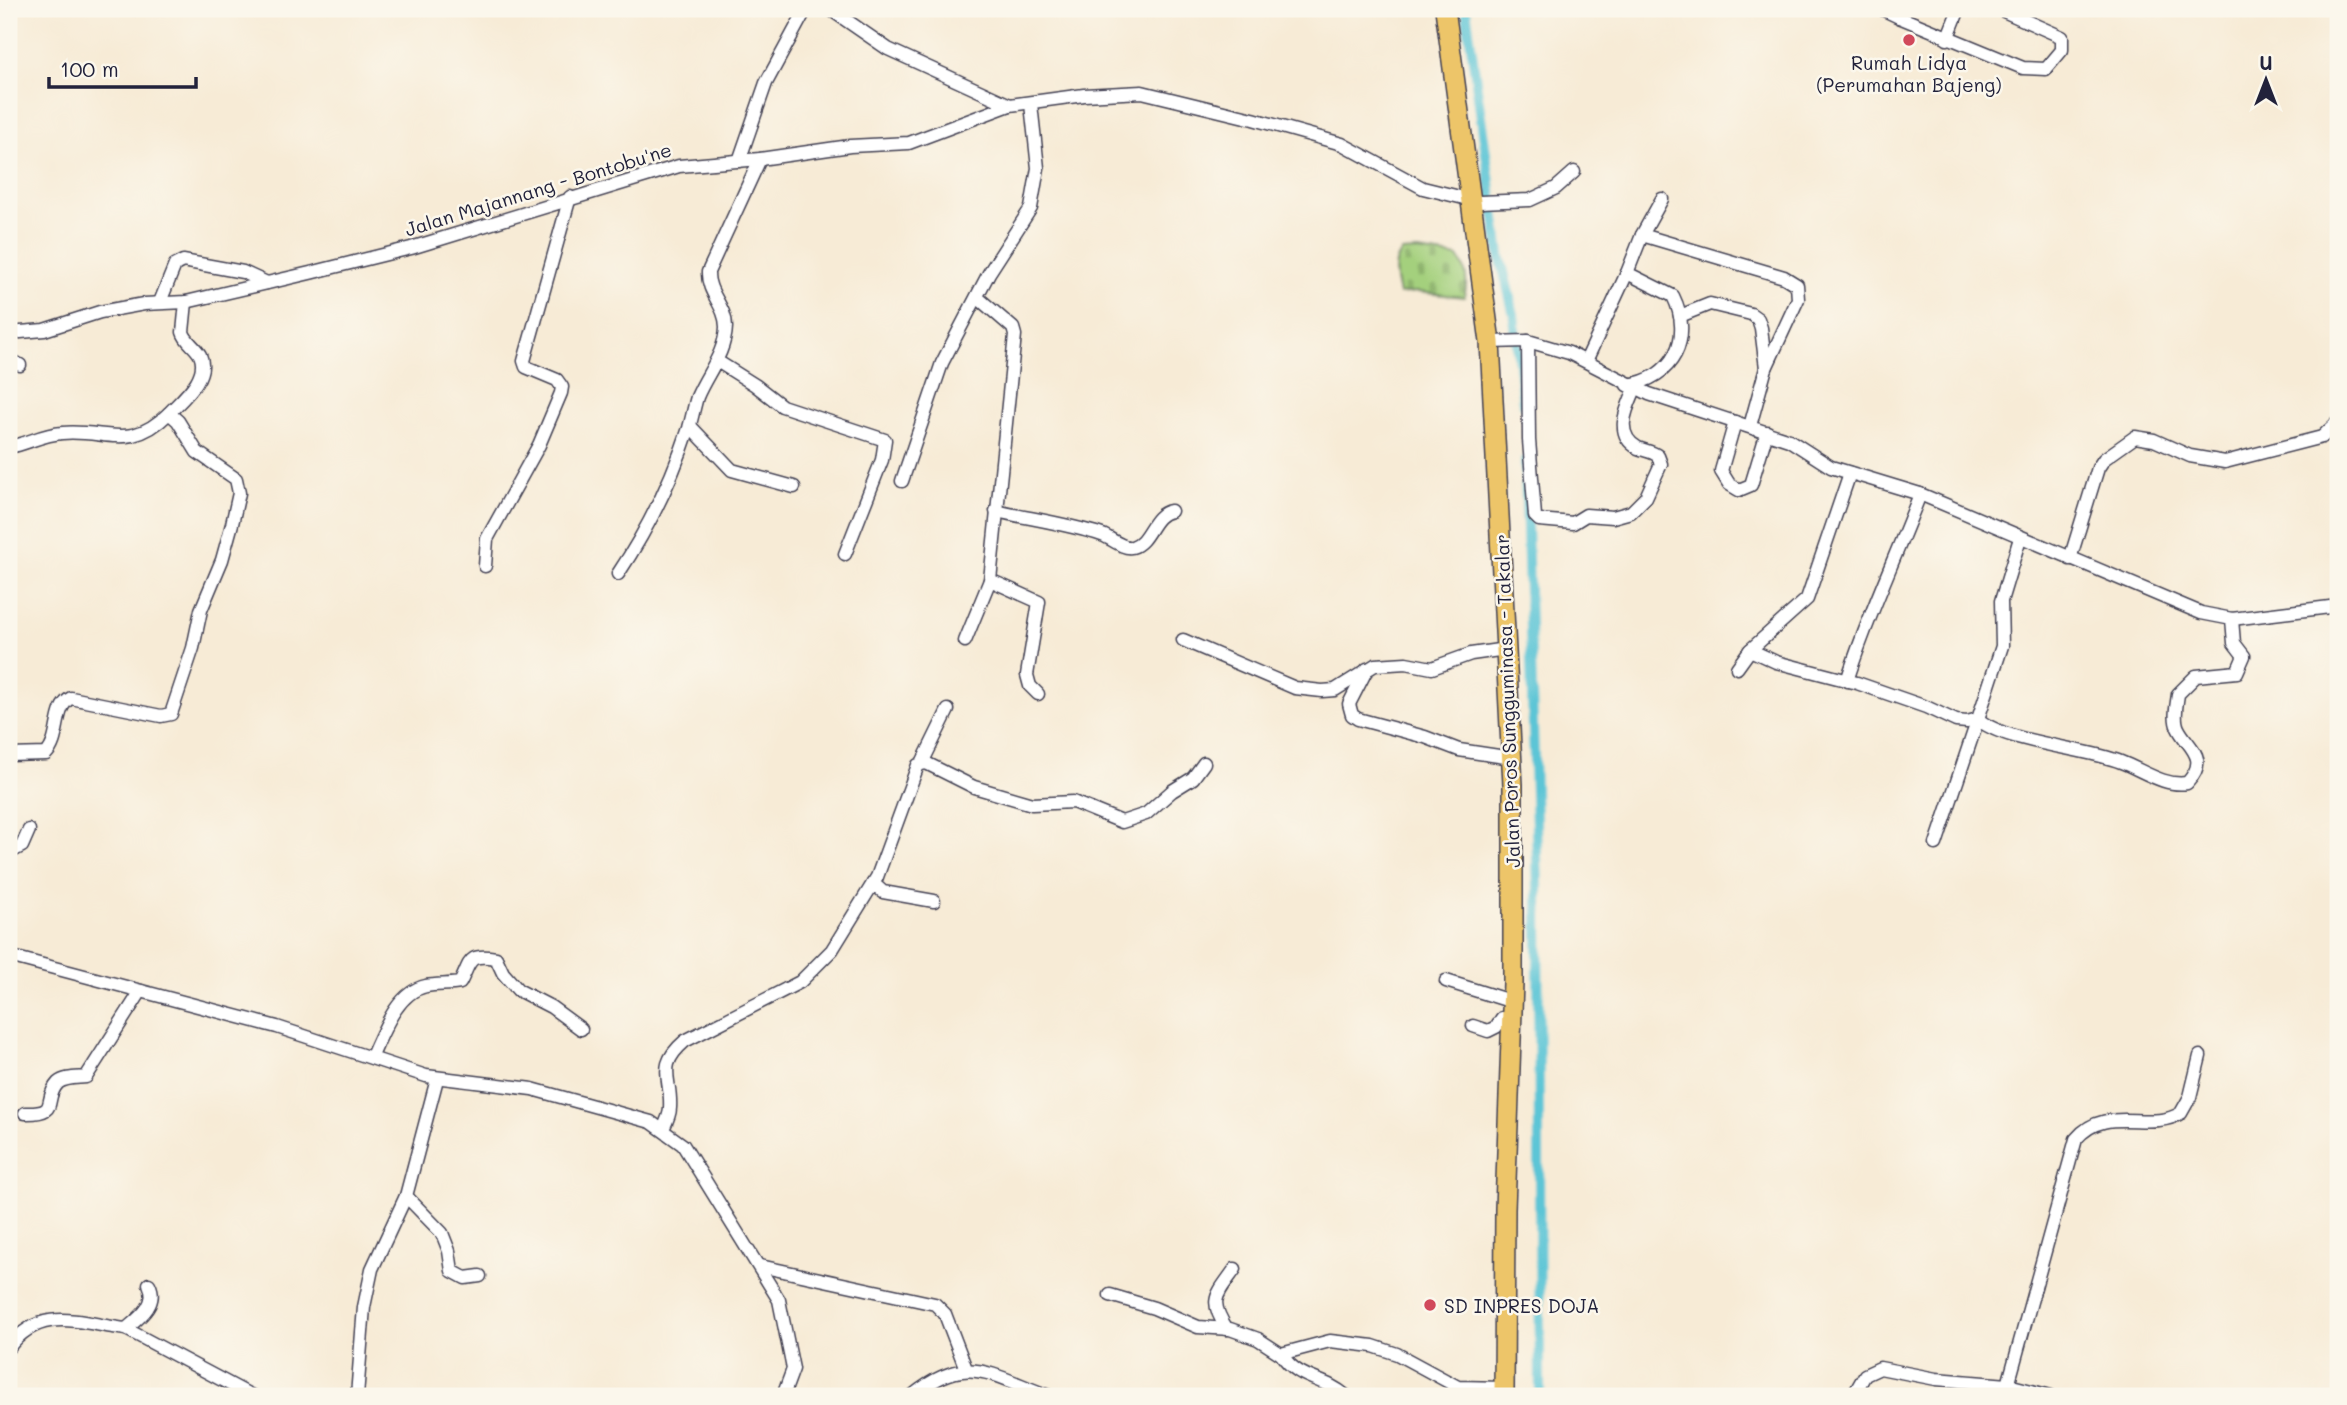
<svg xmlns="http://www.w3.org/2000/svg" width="2347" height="1405" font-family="Mali,sans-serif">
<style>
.cemetery{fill:url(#cemetery-stones);stroke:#63795c;stroke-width:2}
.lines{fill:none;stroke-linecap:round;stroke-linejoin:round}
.canal{stroke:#5bc5d6;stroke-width:10}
.minor-casing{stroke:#424052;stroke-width:15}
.highway-casing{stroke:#424052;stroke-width:22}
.minor{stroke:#fff;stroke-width:12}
.highway{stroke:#edc569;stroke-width:19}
.poi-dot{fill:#d1495b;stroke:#fbf7ec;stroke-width:2.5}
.labels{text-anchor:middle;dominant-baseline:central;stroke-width:5;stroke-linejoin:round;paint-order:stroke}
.poi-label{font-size:19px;fill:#22223b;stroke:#fbf7ec}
.street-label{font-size:19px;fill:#22223b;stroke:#fbf7ec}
</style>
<defs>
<pattern id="cemetery-stones" width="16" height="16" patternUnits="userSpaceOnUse" patternTransform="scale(1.75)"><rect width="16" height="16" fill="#a4d07d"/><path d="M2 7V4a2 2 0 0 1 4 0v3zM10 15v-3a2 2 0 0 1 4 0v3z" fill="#8db26d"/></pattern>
</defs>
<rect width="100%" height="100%" fill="#fbf7ec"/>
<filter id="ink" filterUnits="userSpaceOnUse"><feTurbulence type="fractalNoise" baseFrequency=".0143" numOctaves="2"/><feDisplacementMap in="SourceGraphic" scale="14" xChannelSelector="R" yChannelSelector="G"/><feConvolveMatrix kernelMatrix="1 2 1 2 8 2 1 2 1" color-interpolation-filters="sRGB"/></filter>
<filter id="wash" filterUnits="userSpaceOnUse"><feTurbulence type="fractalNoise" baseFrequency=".00686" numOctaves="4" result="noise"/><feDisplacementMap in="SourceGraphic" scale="28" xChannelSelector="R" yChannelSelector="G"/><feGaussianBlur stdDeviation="1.57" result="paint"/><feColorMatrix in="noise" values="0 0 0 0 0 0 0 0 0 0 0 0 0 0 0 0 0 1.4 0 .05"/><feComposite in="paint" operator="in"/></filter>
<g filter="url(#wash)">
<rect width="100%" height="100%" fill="#f7ebd6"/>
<path class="cemetery" d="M1418,251l40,6c9,13 10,25 6,40l-47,-5 -18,2c-3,-14 -8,-30 3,-42z"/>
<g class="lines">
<g class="canal">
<polyline points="1466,9 1500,255 1514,315 1523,403"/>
<polyline points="1525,461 1538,891 1540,1396"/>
</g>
</g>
</g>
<g filter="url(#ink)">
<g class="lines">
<defs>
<g id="minor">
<polyline points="830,9 888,49 1010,105"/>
<polyline points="1882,9 1899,17 1902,9"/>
<polyline points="1899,17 2023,68 2046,69 2062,50 2062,37 1999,9"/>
<polyline points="1947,39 1959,9"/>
<polyline points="739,161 766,83 806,9"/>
<polyline points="1642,235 1784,277 1797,285 1798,299 1766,368 1750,426"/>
<polyline points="977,297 1013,328 1015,335 990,580 1039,602 1027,675 1030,686 1038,694"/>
<polyline points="160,302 175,265 183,261 243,272 267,283"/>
<polyline points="1680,316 1710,304 1751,314 1758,319 1761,328 1766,368"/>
<polyline points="9,333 44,330 100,312 144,304 186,302 310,273 411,248 679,166 760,159 850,146 909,143 1010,105 1084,95 1142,92 1253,119 1342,144 1423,188 1480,202 1530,200 1556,188 1574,172"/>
<path d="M1528,341l1,99 6,76 4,4 34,3 13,-8 27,2 18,-5 15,-15 15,-33 -3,-8c-6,-5 -13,-5 -20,-8 -25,-14 -11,-40 -3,-59"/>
<polyline points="1490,342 1528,341 1569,353 1649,394 1789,440 1831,467 1920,494 2201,613 2232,619 2338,606"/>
<polyline points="9,359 20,365"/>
<polyline points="717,361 755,385 782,406 885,440 882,460 845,554"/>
<polyline points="1586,361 1627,273"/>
<path d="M1627,385c46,-6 67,-47 46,-89l-46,-23 15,-38 20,-36"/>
<polyline points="1735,422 1721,471 1729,484 1739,490 1751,485 1767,432"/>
<polyline points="690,426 732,470 794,487"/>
<path d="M9,447c18,-3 34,-13 53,-14 45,-4 68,19 107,-20"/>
<polyline points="1850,473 1807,599 1750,650 1776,662 1857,683 1926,707 1956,721 1967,722 1978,719 2002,646 2001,601 2020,538"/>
<polyline points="902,481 942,363 989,273 1031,208 1038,168 1031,104"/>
<path d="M996,511c35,8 72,13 106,24 9,3 21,14 30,12 18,-5 19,-33 39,-36"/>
<polyline points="2070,559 2098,468 2104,459 2135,437 2154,440 2190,456 2225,462 2322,437 2338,422"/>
<polyline points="485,566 487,539 539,445 561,393 562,387 557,380 526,367 524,361 570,197"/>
<path d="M618,574c30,-45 54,-94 71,-146 3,-10 5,-21 8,-31 10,-24 28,-43 29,-70 0,-21 -19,-34 -18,-55l52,-113"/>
<polyline points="1183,640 1295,688 1322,691 1335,690 1375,665 1406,663 1432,668 1471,654 1506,649"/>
<polyline points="965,641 990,580"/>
<polyline points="1737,668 1750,650"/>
<polyline points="1367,669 1349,704 1352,715 1358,719 1425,737 1459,750 1512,758"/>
<path d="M1847,681c20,-64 49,-124 73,-187"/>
<path d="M9,755l37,-1c15,-14 7,-47 25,-56l90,18 10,-2 22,-66 8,-38 21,-50 10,-36 7,-31 -3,-14 -39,-27 -19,-31 -9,-8c13,-14 41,-36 31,-58 -5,-9 -14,-13 -17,-23l3,-30"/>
<polyline points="922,763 948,710"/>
<path d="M1936,844l42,-125c25,23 107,29 143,43 21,8 44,25 66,21 24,-26 0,-36 -9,-55 -5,-10 -1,-24 0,-34l18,-18 41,-4 7,-16 -10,-13 -2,-24"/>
<polyline points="9,853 22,846 29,830"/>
<polyline points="873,883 883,892 934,901"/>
<polyline points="9,956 277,1027 426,1076 532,1089 651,1122 683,1145 779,1300 793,1369 783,1396"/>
<polyline points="1446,981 1513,1002"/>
<polyline points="1473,1026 1488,1031 1496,1027 1502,1018 1512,1017"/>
<path d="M372,1056c11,-24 25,-64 54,-70 11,-2 23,-1 34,-3 11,-21 7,-30 36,-25l7,15 15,17 33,17 30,22"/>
<path d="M25,1113c36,1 17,-13 33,-30 7,-6 19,-5 28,-6l55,-86"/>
<path d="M663,1129c3,-6 7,-14 7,-21 2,-31 -15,-41 15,-67l115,-59 32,-32 45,-73 41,-112 8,-2 48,24 58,17 41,-2 49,20 24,-8 26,-23 21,-13 11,-15"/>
<polyline points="406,1196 442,1233 449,1251 452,1271 465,1278 480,1276"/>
<polyline points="760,1266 935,1304 945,1314 966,1369"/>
<polyline points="1110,1295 1154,1308 1198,1327 1230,1329 1258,1339 1281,1354 1330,1341 1373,1346 1397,1354 1458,1387 1504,1388"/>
<polyline points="126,1329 252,1396"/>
<path d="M1227,1329c-19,-29 -11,-33 8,-60"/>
<path d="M9,1347c32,-42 70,-24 117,-18 13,-11 33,-25 23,-45"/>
<path d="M1281,1354c19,28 42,22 65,42"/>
<path d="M2008,1385l68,-246c30,-36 73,-6 105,-26l9,-16 10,-41"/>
<polyline points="357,1396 364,1307 372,1269 406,1196 437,1079"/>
<path d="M912,1396c55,-45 78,-21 137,0"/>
<polyline points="1853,1396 1865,1375 1880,1368 1936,1379 2008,1385 2051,1396"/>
</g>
<polyline id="highway" points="1445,9 1490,342 1513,785 1513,983 1505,1209 1504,1396"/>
</defs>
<use href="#minor" class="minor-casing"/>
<use href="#highway" class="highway-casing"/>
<use href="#minor" class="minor"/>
<use href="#highway" class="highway"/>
</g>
</g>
<g class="poi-dot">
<circle cx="1909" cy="40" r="7"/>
<circle cx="1430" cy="1305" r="7"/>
</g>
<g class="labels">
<g class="poi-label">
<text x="1909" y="62">Rumah Lidya<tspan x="1909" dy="22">(Perumahan Bajeng)</tspan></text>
<text x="1444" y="1305" text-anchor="start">SD INPRES DOJA</text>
</g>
<g class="street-label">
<text transform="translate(538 189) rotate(-17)">Jalan Majannang - Bontobu'ne</text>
<text transform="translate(1507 701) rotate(-92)">Jalan Poros Sungguminasa - Takalar</text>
</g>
</g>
<rect width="2347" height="1405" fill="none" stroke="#fbf7ec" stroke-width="35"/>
<g transform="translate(2266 80)" stroke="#fbf7ec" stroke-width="5" paint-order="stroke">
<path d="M0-5L12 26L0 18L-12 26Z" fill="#22223b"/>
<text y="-10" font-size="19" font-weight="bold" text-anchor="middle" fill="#22223b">U</text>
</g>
<path d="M49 77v10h147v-10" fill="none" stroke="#22223b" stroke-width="3.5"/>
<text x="60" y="77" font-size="21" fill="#22223b" stroke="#fbf7ec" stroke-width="5" paint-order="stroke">100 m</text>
</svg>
